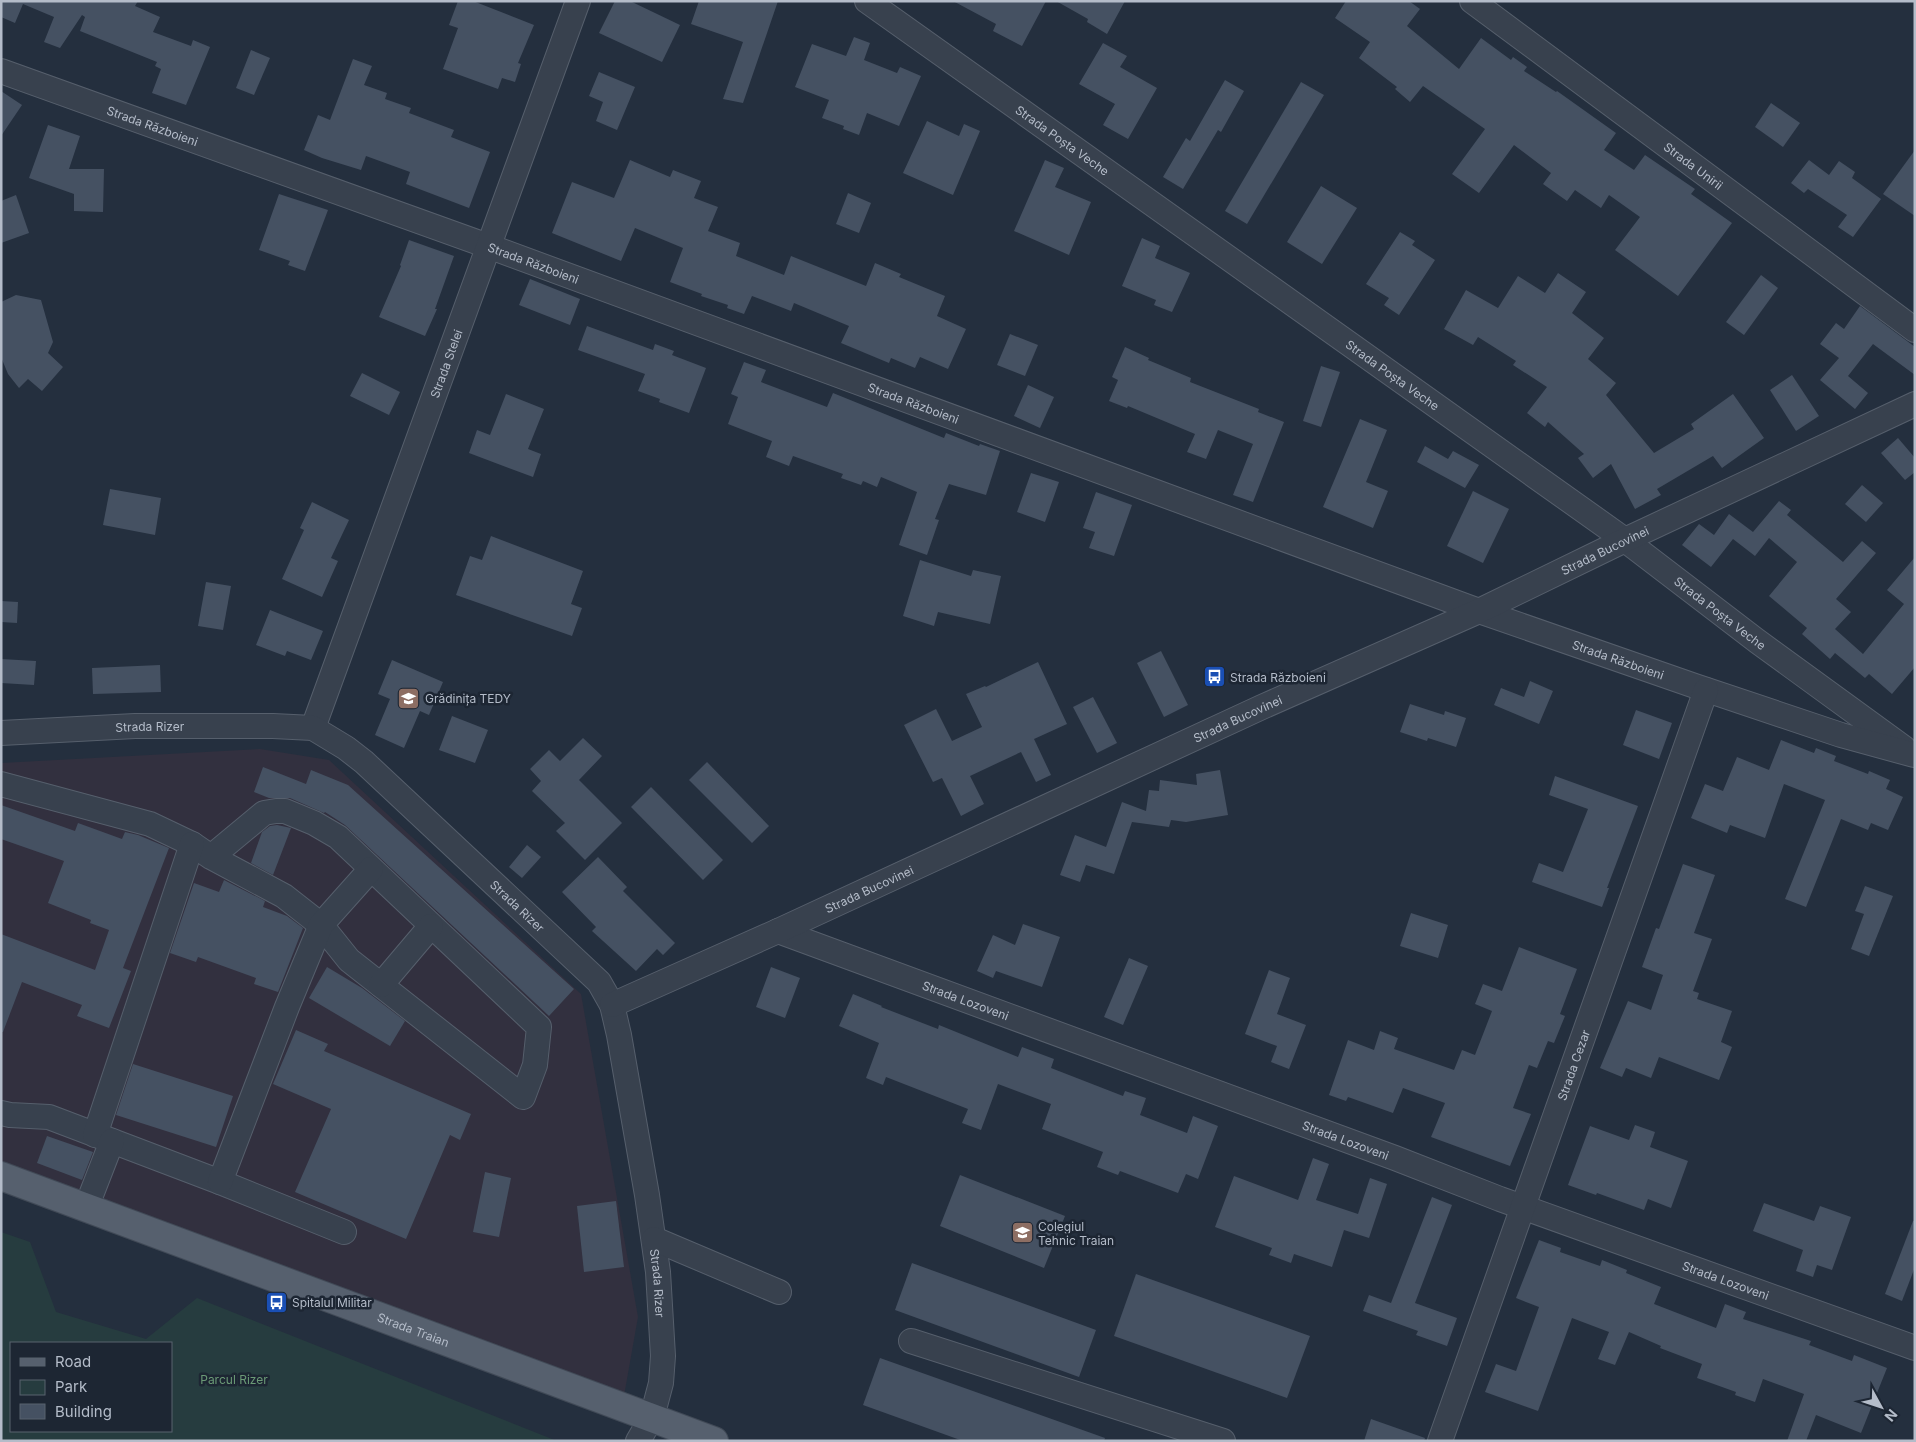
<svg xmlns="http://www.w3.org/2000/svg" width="1916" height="1442" font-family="Inter,sans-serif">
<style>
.medical{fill:#32303f}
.green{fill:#263c3f;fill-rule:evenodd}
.building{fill:#455162}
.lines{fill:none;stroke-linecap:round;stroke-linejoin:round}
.minor-casing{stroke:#565f6c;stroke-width:26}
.major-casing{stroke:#414a57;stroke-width:30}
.minor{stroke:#38414e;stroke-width:24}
.major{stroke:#56606e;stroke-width:28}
.labels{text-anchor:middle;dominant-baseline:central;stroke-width:5;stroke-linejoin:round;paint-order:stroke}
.street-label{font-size:12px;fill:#b4bcc9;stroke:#1d2633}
.poi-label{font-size:12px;fill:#b4bcc9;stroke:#1d2633;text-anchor:start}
.park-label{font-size:12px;fill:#6b9a76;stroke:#1d2633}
</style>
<rect width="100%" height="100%" fill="#242f3e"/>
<polygon class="medical" points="260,749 329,760 581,994 638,1317 624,1396 1,1164 1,763"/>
<path class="green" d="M1,1232l29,10 26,70 90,27 51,-41 360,143h-556zM11,1343h160v88h-160z"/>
<g class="building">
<polygon points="1,1 138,1 135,6 160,17 153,32 191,46 193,40 210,47 186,105 152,93 161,69 155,66 157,62 80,31 85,17 82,15 60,48 44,42 54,17 23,4 15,23 1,17"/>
<polygon points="458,1 473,1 534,25 518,63 521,64 515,82 502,78 498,89 443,69 458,28 449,25"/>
<polygon points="615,1 630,1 680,25 662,62 599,33"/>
<polygon points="699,1 778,1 743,103 723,99 743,42 691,24"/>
<polygon points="953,1 1046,1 1022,46 993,31 996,24"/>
<polygon points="1056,1 1125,1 1107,34 1087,22 1088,19"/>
<polygon points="1346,1 1409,1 1420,9 1407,26 1459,69 1481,38 1511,60 1513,57 1527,67 1524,71 1556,92 1557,91 1616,133 1604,150 1634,170 1645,155 1695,189 1691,194 1732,223 1678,296 1615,250 1640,217 1609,195 1601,208 1575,190 1567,201 1543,184 1551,173 1514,145 1479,193 1452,174 1485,129 1423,86 1410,102 1395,89 1397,87 1359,58 1370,42 1335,18"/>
<polygon points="854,37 870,43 864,60 897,73 900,67 921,76 899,126 867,113 859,135 843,129 844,126 822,118 829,100 795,87 812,44 846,56"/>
<polygon points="1103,43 1127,56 1120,67 1157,88 1128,139 1103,125 1115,104 1079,84"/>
<polygon points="251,50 270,58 254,95 236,88"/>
<polygon points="353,59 372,66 364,85 387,93 385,99 411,108 409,113 454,130 451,137 490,152 469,208 406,184 410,172 366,156 361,170 322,158 304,150 318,115 330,120"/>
<polygon points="599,72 635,87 617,130 596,121 603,102 589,96"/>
<polygon points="1225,80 1244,91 1221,132 1218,130 1183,189 1163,177 1186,138 1190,141"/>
<polygon points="1301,82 1324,95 1247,224 1225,211"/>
<polygon points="1,91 22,105 1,136"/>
<polygon points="1771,103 1800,123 1783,147 1755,127"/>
<polygon points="927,121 959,136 964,124 980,131 953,195 903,173"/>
<polygon points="48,125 80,136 69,169 104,169 103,212 74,211 74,194 29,178"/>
<polygon points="1915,150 1915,216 1883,194"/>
<polygon points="630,160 670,177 673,170 701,181 694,198 718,207 708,231 740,243 736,256 784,275 791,256 866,286 875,263 901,274 899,277 945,296 937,316 966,329 948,369 920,357 915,368 891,358 889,363 841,343 849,326 794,303 791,311 752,296 744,314 727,308 728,305 701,296 702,294 670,282 683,248 635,228 621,261 552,233 572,182 614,198"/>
<polygon points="1045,160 1064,168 1055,187 1091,202 1069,255 1014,231"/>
<polygon points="1809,160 1829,175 1839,161 1855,172 1852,178 1881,199 1853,237 1838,227 1847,215 1808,189 1804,193 1791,183"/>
<polygon points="1321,186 1357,208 1322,264 1287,242"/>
<polygon points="848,193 871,203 859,233 836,224"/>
<polygon points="279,194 328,210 305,271 288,265 290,261 259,250"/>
<polygon points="16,195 29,233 1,243 1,201"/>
<polygon points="1400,232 1415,241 1412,245 1435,260 1399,315 1384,305 1389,298 1366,284"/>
<polygon points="1142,238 1160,246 1155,258 1190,273 1172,312 1154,305 1156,300 1122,286"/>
<polygon points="409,240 454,256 435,309 437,309 425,336 379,317 401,266 400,265"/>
<polygon points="1558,273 1586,292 1572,313 1604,338 1588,359 1616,383 1606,395 1654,453 1694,429 1691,424 1733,394 1764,438 1722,468 1713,456 1657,489 1661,495 1635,509 1611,464 1593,478 1578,458 1584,454 1548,422 1545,427 1527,413 1547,387 1513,365 1516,361 1478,337 1473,345 1444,329 1466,290 1498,308 1518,276 1545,293"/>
<polygon points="1761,275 1778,288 1744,335 1726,322"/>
<polygon points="530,279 580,299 570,325 519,305"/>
<polygon points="16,295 41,300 53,342 48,353 63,367 42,391 28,379 19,388 8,374 1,357 1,302"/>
<polygon points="1860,306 1915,347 1915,375 1873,344 1848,376 1868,393 1855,409 1820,380 1839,358 1820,344 1836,323 1844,329"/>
<polygon points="587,326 653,350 655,344 674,351 672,355 706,368 689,413 659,402 660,399 638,391 645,374 578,350"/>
<polygon points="1010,334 1038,345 1025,376 997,365"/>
<polygon points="1125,347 1149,358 1148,360 1191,378 1190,382 1259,409 1258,412 1284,422 1253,502 1233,495 1253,444 1218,430 1206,459 1187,452 1195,434 1128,406 1127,408 1109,401 1118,380 1112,377"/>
<polygon points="744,362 766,370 761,382 827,407 833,393 944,438 946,433 979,446 980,444 1000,451 986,495 949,484 935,519 939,520 927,555 899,545 917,492 881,477 877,487 863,481 861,485 841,478 843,474 793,456 789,466 766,457 772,441 728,424 738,397 731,394"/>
<polygon points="1321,366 1340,372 1321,427 1303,421"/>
<polygon points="362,373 400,392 389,415 350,396"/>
<polygon points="1792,375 1819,416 1796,431 1770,390"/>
<polygon points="1028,385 1054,397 1040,428 1014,416"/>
<polygon points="506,394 544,409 528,449 541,454 533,477 469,453 477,430 490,435"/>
<polygon points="1360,419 1387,430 1366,482 1388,491 1373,528 1323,507"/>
<polygon points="1898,438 1915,458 1915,472 1905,480 1881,453"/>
<polygon points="1425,446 1448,459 1453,451 1479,465 1465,488 1417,462"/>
<polygon points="1031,473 1059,482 1045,522 1017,512"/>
<polygon points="1862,485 1883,503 1866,522 1845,504"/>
<polygon points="110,489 161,498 155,535 103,525"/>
<polygon points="1473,491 1509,509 1483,563 1447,546"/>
<polygon points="1096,492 1132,505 1114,556 1089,548 1095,532 1083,528"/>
<polygon points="1779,501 1791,510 1787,515 1843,562 1862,541 1876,553 1836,599 1851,612 1835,629 1863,654 1904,604 1887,590 1915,557 1915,667 1892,694 1869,674 1865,678 1835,653 1830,659 1802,634 1807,628 1769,596 1797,562 1769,538 1755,556 1733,539 1711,567 1682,545 1699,524 1714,535 1729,514 1753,532"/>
<polygon points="312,502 349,520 331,558 338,561 322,597 282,579 304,530 300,528"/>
<polygon points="491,536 583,571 571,604 582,608 572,636 456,595 470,556 482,560"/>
<polygon points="920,560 971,576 973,570 1001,576 990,624 938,612 934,626 903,616"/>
<polygon points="206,582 231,586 223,630 198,626"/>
<polygon points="1,601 18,602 17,623 1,622"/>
<polygon points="270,610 323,631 311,660 287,651 285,656 256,645"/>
<polygon points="1161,651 1188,705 1164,717 1137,663"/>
<polygon points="1,659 36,661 34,685 1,683"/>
<polygon points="392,660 443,682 429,715 420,711 404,748 375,735 390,699 378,694"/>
<polygon points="1038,662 1067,724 1034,739 1051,775 1036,782 1021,752 970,776 984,804 961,816 942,778 933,782 904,725 936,709 952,741 982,727 966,694 985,686 986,687"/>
<polygon points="160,665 161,692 93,694 92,668"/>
<polygon points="1530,681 1553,691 1539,724 1494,705 1501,688 1524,697"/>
<polygon points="1093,697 1117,743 1097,753 1073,707"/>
<polygon points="1410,704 1444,715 1445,711 1466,718 1456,747 1428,738 1427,741 1400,732"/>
<polygon points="1636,710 1672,723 1659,759 1623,745"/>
<polygon points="452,716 488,730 475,763 439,750"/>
<polygon points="583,738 602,756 579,780 622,823 585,860 556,831 565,823 532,791 541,781 530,769 549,750 560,761"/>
<polygon points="1781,740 1814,753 1816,748 1836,756 1834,761 1868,774 1869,771 1890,780 1886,789 1903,797 1888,830 1871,823 1868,830 1841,819 1806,907 1785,899 1825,800 1784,784 1765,838 1730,825 1727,833 1691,818 1705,784 1723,791 1737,757 1769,770"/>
<polygon points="707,762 769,826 752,843 689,780"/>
<polygon points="263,767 306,784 311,770 348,785 574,989 549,1016 345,825 325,812 324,813 290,798 269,798 254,792"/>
<polygon points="1220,770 1228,815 1186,822 1171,820 1169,827 1132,822 1114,874 1086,865 1080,882 1060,875 1075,835 1106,847 1122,802 1146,811 1149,790 1159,791 1160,780 1197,785 1196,774"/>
<polygon points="1555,776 1638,806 1607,888 1609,888 1602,907 1532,882 1539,863 1563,872 1588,809 1549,795"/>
<polygon points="651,787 723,860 703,880 631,807"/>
<polygon points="1,805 75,831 78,823 122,839 125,832 138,835 169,848 123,968 131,971 109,1028 77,1016 82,1005 22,982 3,1032 1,1032 1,934 95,970 109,930 90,923 91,920 48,903 64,861 1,839"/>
<polygon points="277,825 291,828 273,875 251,863 262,832 270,826"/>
<polygon points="527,845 541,857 522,878 509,867"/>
<polygon points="598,857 627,887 623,891 675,943 663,955 657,949 636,971 592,931 596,927 562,892"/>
<polygon points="1683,864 1715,875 1694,933 1712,939 1693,991 1699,993 1697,999 1732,1011 1721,1042 1732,1047 1719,1080 1659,1057 1651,1078 1626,1068 1622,1077 1600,1068 1628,1001 1651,1010 1663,975 1642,967 1656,928 1659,929"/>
<polygon points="224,880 265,901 263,907 287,916 303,928 278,992 254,984 256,978 198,957 196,962 170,953 194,883 219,892"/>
<polygon points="1865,886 1893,896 1869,956 1851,949 1864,914 1855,911"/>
<polygon points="1411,913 1448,925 1438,958 1400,946"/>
<polygon points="1023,924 1060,937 1042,987 996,971 993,978 977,971 993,935 1015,945"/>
<polygon points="1519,947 1577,969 1560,1014 1565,1016 1554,1043 1548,1041 1537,1068 1529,1065 1513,1108 1531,1114 1510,1166 1431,1137 1445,1103 1403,1088 1393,1113 1348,1097 1346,1101 1329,1095 1348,1040 1374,1050 1380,1031 1398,1038 1394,1049 1454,1070 1462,1050 1475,1055 1492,1011 1475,1004 1483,984 1502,991"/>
<polygon points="1129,958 1148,966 1123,1025 1104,1017"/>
<polygon points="327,967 362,988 405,1021 390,1046 309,998"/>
<polygon points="771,967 800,978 785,1018 756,1007"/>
<polygon points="1269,970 1290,978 1277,1014 1306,1025 1289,1069 1271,1062 1277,1046 1245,1034"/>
<polygon points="853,994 882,1006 881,1007 938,1029 939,1025 1018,1057 1022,1047 1054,1059 1051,1068 1123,1096 1125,1091 1146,1098 1140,1115 1187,1133 1193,1116 1218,1126 1198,1179 1186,1174 1178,1193 1120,1171 1118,1175 1097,1167 1103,1152 1042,1129 1051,1104 998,1084 981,1130 962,1123 968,1109 886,1077 883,1085 866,1078 879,1043 839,1026"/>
<polygon points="296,1030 328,1044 324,1051 471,1114 460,1140 450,1135 406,1239 295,1192 331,1109 273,1084"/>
<polygon points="133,1064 233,1096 216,1147 116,1115"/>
<polygon points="1635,1125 1655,1132 1650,1147 1688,1161 1671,1208 1648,1199 1644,1210 1597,1193 1596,1195 1568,1185 1590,1126 1629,1140"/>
<polygon points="47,1136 93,1152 82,1180 37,1163"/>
<polygon points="1313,1158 1329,1164 1316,1200 1358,1214 1370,1178 1387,1184 1369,1238 1344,1230 1332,1267 1294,1254 1291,1263 1269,1255 1272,1248 1215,1227 1234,1176 1298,1200"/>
<polygon points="485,1172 511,1178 499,1237 473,1232"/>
<polygon points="960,1175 1065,1216 1044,1268 940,1226"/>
<polygon points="1432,1197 1452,1205 1415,1303 1457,1318 1447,1346 1416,1335 1418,1331 1363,1311 1369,1295 1391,1303"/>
<polygon points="616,1201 624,1267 584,1272 577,1206"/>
<polygon points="1764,1203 1814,1221 1820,1206 1851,1217 1832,1270 1817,1265 1813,1277 1796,1271 1803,1250 1753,1231"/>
<polygon points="1913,1221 1915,1221 1915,1267 1902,1301 1885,1294"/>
<polygon points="1539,1240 1561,1248 1560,1252 1600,1266 1602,1260 1627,1270 1626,1273 1661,1287 1654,1304 1716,1328 1725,1304 1746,1312 1743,1319 1811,1341 1809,1345 1852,1361 1854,1355 1887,1368 1861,1433 1816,1415 1806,1441 1787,1441 1804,1394 1763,1379 1755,1402 1735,1395 1736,1392 1697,1378 1702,1364 1660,1348 1661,1346 1629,1332 1615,1365 1598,1359 1609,1332 1572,1318 1538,1411 1485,1392 1496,1364 1516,1371 1539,1307 1516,1298"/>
<polygon points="912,1263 1096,1330 1079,1377 895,1310"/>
<polygon points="1136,1274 1310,1336 1287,1398 1114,1336"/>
<polygon points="880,1358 1105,1438 1104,1441 963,1441 863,1405"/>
<polygon points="1371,1419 1425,1438 1424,1441 1364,1441"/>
</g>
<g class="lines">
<defs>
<g id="minor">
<path id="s1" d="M867,1l758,539 132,101 147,107"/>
<path id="s2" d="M1472,1l443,329"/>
<path id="s3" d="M1,71l487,175 991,365 216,75 146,49 73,20"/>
<path id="s4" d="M313,728l265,-727"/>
<path id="s5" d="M1,733l134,-7h138l40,2 33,20 18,14 235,220 13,23 7,30 28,160 11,77 5,84 -2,27 -9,34 -14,24"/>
<polyline points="1,784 150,824 192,844 211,857 284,896 321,925 349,960 523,1097 535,1065 539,1027 338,837 314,823 285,811 276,811 264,813 211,857"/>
<path id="s6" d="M778,931l617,227 105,41 415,149"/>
<polyline points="381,985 431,926"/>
<path id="s7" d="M612,1005l166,-74 484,-224 217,-96 146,-71 290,-136"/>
<polyline points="1,1113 10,1115 49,1117 220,1182 344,1232"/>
<polyline points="95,1135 192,844"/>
<polyline points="220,1182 287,1007 321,925 371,869"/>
<polyline points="86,1208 112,1141"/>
<polyline points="654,1239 779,1292"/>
<polyline points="911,1341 1223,1441"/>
<path id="s8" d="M1440,1441l266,-751"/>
</g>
<g id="major">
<path id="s9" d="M1,1176l713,265"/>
</g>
</defs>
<use href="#minor" class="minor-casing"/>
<use href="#major" class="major-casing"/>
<use href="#minor" class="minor"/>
<use href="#major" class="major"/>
</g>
<defs>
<symbol id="bus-square" viewBox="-11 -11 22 22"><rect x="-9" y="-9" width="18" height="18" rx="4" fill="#1a4fb4" stroke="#1d2633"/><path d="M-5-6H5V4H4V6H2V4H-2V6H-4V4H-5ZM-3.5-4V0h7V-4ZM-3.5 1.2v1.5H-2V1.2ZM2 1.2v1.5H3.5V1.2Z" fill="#fff"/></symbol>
<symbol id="school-square" viewBox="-11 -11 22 22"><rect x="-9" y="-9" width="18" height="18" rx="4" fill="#8d6e63" stroke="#1d2633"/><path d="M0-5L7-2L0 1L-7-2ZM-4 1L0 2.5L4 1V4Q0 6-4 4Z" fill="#fff"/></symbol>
<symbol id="university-square" viewBox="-11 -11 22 22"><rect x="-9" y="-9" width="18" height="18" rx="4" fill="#8d6e63" stroke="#1d2633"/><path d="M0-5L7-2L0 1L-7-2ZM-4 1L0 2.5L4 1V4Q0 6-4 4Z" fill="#fff"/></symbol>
</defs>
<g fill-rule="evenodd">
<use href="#bus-square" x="1202" y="664" width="25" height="25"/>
<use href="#school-square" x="396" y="686" width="25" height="25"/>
<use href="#university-square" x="1010" y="1220" width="25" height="25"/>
<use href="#bus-square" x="264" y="1290" width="25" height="25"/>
</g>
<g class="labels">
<g class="street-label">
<text stroke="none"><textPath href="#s3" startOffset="161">Strada Războieni</textPath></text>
<text stroke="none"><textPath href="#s1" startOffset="240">Strada Poșta Veche</textPath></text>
<text stroke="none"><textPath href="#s2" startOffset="276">Strada Unirii</textPath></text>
<text stroke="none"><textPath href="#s3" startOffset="566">Strada Războieni</textPath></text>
<text stroke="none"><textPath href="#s4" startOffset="388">Strada Stelei</textPath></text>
<text stroke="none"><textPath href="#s1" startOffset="645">Strada Poșta Veche</textPath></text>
<text stroke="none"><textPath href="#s3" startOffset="971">Strada Războieni</textPath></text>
<text stroke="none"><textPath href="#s7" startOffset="1092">Strada Bucovinei</textPath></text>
<text stroke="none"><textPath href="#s1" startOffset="1050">Strada Poșta Veche</textPath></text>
<text stroke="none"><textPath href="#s3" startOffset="1721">Strada Războieni</textPath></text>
<text stroke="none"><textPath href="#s7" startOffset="688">Strada Bucovinei</textPath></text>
<text stroke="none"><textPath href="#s5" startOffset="149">Strada Rizer</textPath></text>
<text stroke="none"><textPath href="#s7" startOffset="282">Strada Bucovinei</textPath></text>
<text stroke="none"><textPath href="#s5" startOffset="584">Strada Rizer</textPath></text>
<text stroke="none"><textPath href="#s6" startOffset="200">Strada Lozoveni</textPath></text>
<text stroke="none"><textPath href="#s8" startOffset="399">Strada Cezar</textPath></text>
<text stroke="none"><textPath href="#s6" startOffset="605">Strada Lozoveni</textPath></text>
<text stroke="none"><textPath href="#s6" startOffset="1010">Strada Lozoveni</textPath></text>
<text stroke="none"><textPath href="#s5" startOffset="1004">Strada Rizer</textPath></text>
<text stroke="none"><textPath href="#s9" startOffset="440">Strada Traian</textPath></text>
</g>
<g class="poi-label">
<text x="1230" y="677">Strada Războieni</text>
<text x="425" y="698">Grădinița TEDY</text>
<text x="1038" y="1226">Colegiul<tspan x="1038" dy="14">Tehnic Traian</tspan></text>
<text x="292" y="1302">Spitalul Militar</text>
</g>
<g class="park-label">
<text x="234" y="1379">Parcul Rizer</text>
</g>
</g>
<rect width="1916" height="1442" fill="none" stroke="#b4bcc9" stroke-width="5"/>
<rect x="10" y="1342" width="162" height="90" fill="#1d2633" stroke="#59626f"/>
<rect x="20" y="1358" width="25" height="8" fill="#56606e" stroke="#59626f"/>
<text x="55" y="1367" font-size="15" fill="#b4bcc9">Road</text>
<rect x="20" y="1380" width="25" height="15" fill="#263c3f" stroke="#59626f"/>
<text x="55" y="1392" font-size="15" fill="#b4bcc9">Park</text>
<rect x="20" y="1404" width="25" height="15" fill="#455162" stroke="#59626f"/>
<text x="55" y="1417" font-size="15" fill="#b4bcc9">Building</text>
<g transform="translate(1881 1407) rotate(130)" stroke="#1d2633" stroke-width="4" paint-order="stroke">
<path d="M0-4L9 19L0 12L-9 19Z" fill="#b4bcc9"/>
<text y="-8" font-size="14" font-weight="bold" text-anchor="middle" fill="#b4bcc9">N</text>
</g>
</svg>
